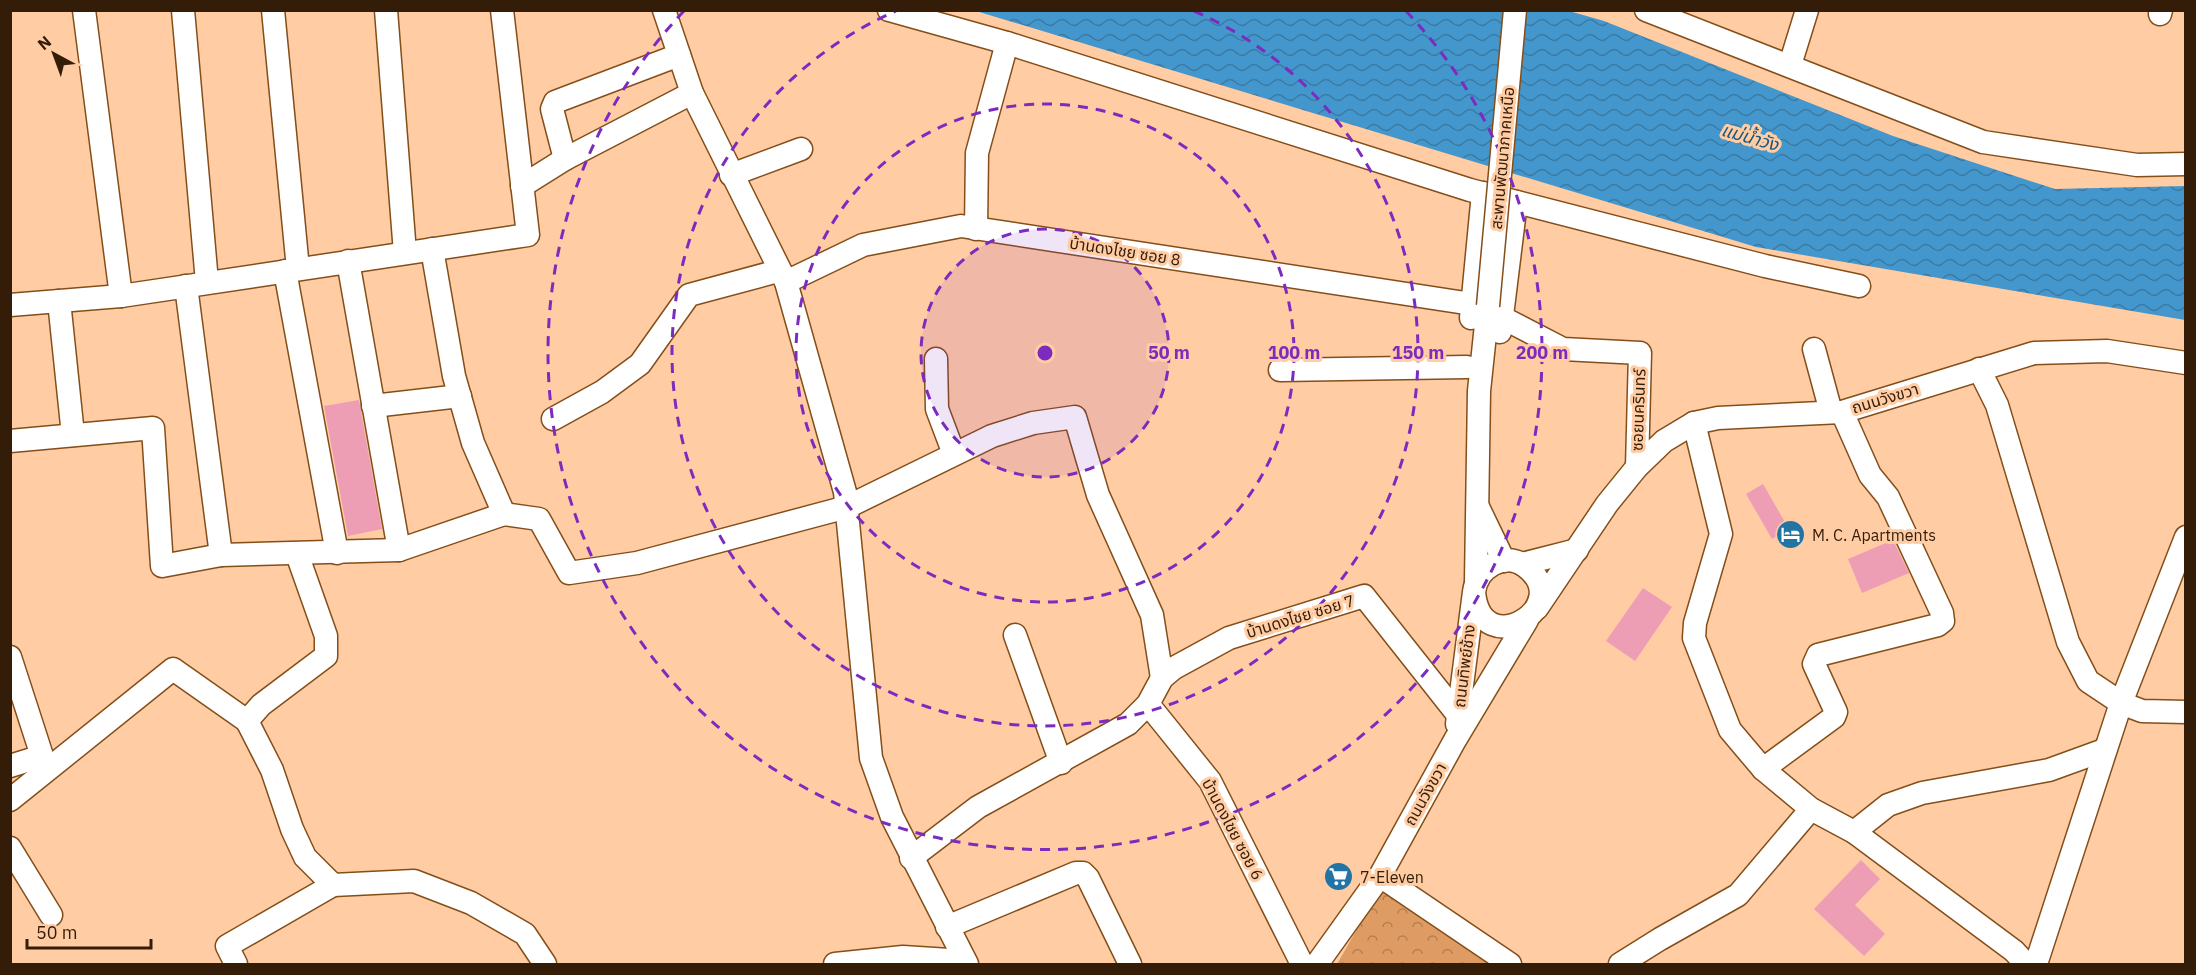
<svg xmlns="http://www.w3.org/2000/svg" width="2196" height="975" font-family="'IBM Plex Sans','Noto Sans Thai',sans-serif">
<style>
.forest{fill:url(#forest-crowns)}
.water{fill:url(#water-waves)}
.building{fill:#ed9eb5}
.lines{fill:none;stroke-linecap:round;stroke-linejoin:round}
.minor-casing{stroke:#844e19;stroke-width:25}
.minor{stroke:#fff;stroke-width:22}
.minor-bridge-casing{stroke:#844e19;stroke-width:25;stroke-linecap:butt}
.minor-bridge{stroke:#fff;stroke-width:22}
.ring{fill:none;stroke:#7b2cbf;stroke-width:3;stroke-dasharray:10 8}
.labels{text-anchor:middle;dominant-baseline:central;stroke-width:6;stroke-linejoin:round;paint-order:stroke}
.street-label{font-size:16px;fill:#341d08;stroke:#ffcca4}
.poi-label{font-size:16px;fill:#341d08;stroke:#ffcca4;text-anchor:start}
.water-label{font-size:18px;font-style:italic;fill:#1a577c;stroke:#ffcca4}
.centre{fill:#7b2cbf;stroke:#ffcca4;stroke-width:3}
.ring-label{font-size:18px;text-anchor:middle;font-weight:bold;fill:#7b2cbf;stroke:#ffcca4;stroke-width:6;stroke-linejoin:round;paint-order:stroke}
</style>
<defs>
<pattern id="forest-crowns" width="20" height="18" patternUnits="userSpaceOnUse" patternTransform="scale(1.5)"><rect width="20" height="18" fill="#de9c64"/><path d="M2 6a3 3 0 1 1 6 0M12 15a3 3 0 1 1 6 0" fill="none" stroke="#b57f50"/></pattern>
<pattern id="water-waves" width="16" height="10" patternUnits="userSpaceOnUse" patternTransform="scale(1.5)"><rect width="16" height="10" fill="#4497cd"/><path d="M0 5q4-4 8 0t8 0" fill="none" stroke="#3a7ba4"/></pattern>
</defs>
<rect width="100%" height="100%" fill="#ffcca4"/>
<polygon class="forest" points="1380,889 1493,964 1337,964"/>
<polygon class="water" points="976,11 1569,11 1604,21 1893,136 2055,189 2185,186 2185,320 1756,247"/>
<g class="building">
<polygon points="359,400 382,529 348,536 324,406"/>
<polygon points="1763,484 1789,529 1772,539 1746,494"/>
<polygon points="1893,540 1909,573 1862,593 1848,559"/>
<polygon points="1643,588 1672,607 1635,661 1606,641"/>
<polygon points="1861,860 1880,879 1855,905 1885,934 1864,956 1814,909"/>
</g>
<g class="lines">
<defs>
<g id="minor">
<polyline points="84,10 121,296"/>
<polyline points="183,10 207,282"/>
<polyline points="273,10 298,269"/>
<polyline points="386,10 405,253"/>
<polyline points="664,10 692,93 786,282 845,492 871,758 892,817 967,964"/>
<polyline points="889,10 1007,43 1470,190 1765,266 1859,286"/>
<polyline points="1646,10 1983,142 2137,165 2186,164"/>
<polyline points="2160,14 2161,10"/>
<polyline points="1790,65 1807,10"/>
<polyline points="565,159 552,109 555,102 679,55"/>
<polyline points="731,175 801,149"/>
<polyline points="522,186 565,159 692,93"/>
<polyline points="976,229 977,153 1007,43"/>
<polyline points="348,261 399,550"/>
<polyline points="285,271 337,553"/>
<polyline points="786,282 863,245 961,226 1472,304"/>
<polyline points="186,286 221,555"/>
<polyline points="59,301 73,435"/>
<polyline points="10,305 121,296 528,235 502,10"/>
<polyline points="1471,318 1483,193"/>
<polyline points="1503,318 1563,349 1640,353 1637,467"/>
<polyline points="1500,332 1516,202"/>
<polyline points="1814,349 1831,412"/>
<polyline points="936,359 937,409 954,454"/>
<polyline points="1979,369 1997,405 2068,642 2088,681 2121,703 2142,711 2186,712"/>
<polyline points="1280,370 1467,367"/>
<polyline points="373,406 460,396"/>
<polyline points="553,419 602,392 640,364 689,295 778,271"/>
<polyline points="1694,423 1721,534 1695,623 1694,638 1730,730 1763,769 1811,809 1854,832 2014,951 2026,964"/>
<polyline points="10,441 153,428 162,566 221,555 399,550 504,514 473,443 454,376 432,249"/>
<polyline points="1478,507 1504,561"/>
<polyline points="504,514 539,519 569,573 637,563 847,507 992,436 1033,423 1075,417 1098,495 1152,615 1162,678"/>
<polyline points="297,554 326,636 326,656 261,705 247,721 272,770 292,829 305,857 333,885 414,881 471,903 525,934 545,964"/>
<polyline points="1522,564 1577,550"/>
<polyline points="1476,581 1479,391 1488,306"/>
<polyline points="1537,608 1607,504 1637,467 1664,441 1694,423 1718,418 1842,412 2034,353 2107,351 2186,363"/>
<polyline points="1015,635 1061,763"/>
<polyline points="10,657 42,756 10,766"/>
<polyline points="1148,704 1210,781 1302,964"/>
<path d="M1457,724l17,-132c3,-24 30,-41 51,-26 53,39 -44,99 -51,26"/>
<polyline points="1763,769 1834,717 1836,712 1814,664 1818,655 1938,625 1943,621 1942,613 1888,497 1870,475 1842,412"/>
<polyline points="10,800 173,669 247,721"/>
<polyline points="1854,832 1888,805 1922,793 2049,770 2104,750"/>
<polyline points="10,848 51,915"/>
<polyline points="911,858 978,807 1128,724 1148,704 1162,678 1174,668 1229,638 1364,596 1458,715"/>
<polyline points="1380,876 1510,964"/>
<polyline points="947,927 1076,873 1083,873 1088,878 1130,964"/>
<polyline points="236,964 227,946 333,885"/>
<polyline points="835,964 903,957 965,961"/>
<polyline points="1317,964 1380,876 1455,740 1527,620"/>
<polyline points="1620,964 1660,939 1738,895 1811,809"/>
<polyline points="2036,964 2121,703 2186,537"/>
</g>
</defs>
<use href="#minor" class="minor-casing"/>
<use href="#minor" class="minor"/>
<defs>
<polyline id="minor-bridge" points="1488,306 1515,10"/>
</defs>
<use href="#minor-bridge" class="minor-bridge-casing"/>
<use href="#minor-bridge" class="minor-bridge"/>
</g>
<circle cx="1045" cy="353" r="124" fill="#7b2cbf" fill-opacity=".12"/>
<g class="ring">
<circle cx="1045" cy="353" r="124"/>
<circle cx="1045" cy="353" r="249"/>
<path d="M1194 11A373 373 0 1 1 896 11"/>
<path d="M1406 11A497 497 0 1 1 684 11"/>
</g>
<defs>
<symbol id="hotel-disc" viewBox="-11 -11 22 22"><circle r="9.5" fill="#2274a5" stroke="#ffcca4"/><path d="M-6-4.5h1.5V1H6V5H4.5V3h-9V5H-6ZM-4 0a1.8 1.8 0 1 1 3.6 0ZM.5 0V-2.5h3Q6-2.5 6 0Z" fill="#fff"/></symbol>
<symbol id="supermarket-disc" viewBox="-11 -11 22 22"><circle r="9.5" fill="#2274a5" stroke="#ffcca4"/><path d="M-6-5.5h2.5l.6 2H6L4.5 2H-2.5L-4.4-4H-6ZM-1.5 3.2a1.3 1.3 0 1 0 .1 0ZM3 3.2a1.3 1.3 0 1 0 .1 0Z" fill="#fff"/></symbol>
</defs>
<g fill-rule="evenodd">
<use href="#hotel-disc" x="1774" y="518" width="33" height="33"/>
<use href="#supermarket-disc" x="1322" y="860" width="33" height="33"/>
</g>
<g class="labels">
<g class="street-label">
<text transform="translate(1502 158) rotate(-85)">สะพานพัฒนาภาคเหนือ</text>
<text transform="translate(1125 251) rotate(9)">บ้านดงไชย ซอย 8</text>
<text transform="translate(1885 398) rotate(-17)">ถนนวังขวา</text>
<text transform="translate(1638 410) rotate(-88)">ซอยนครินทร์</text>
<text transform="translate(1300 616) rotate(-17)">บ้านดงไชย ซอย 7</text>
<text transform="translate(1464 666) rotate(-83)">ถนนทิพย์ช้าง</text>
<text transform="translate(1425 794) rotate(-61)">ถนนวังขวา</text>
<text transform="translate(1233 829) rotate(62)">บ้านดงไชย ซอย 6</text>
</g>
<g class="poi-label">
<text x="1812" y="535">M. C. Apartments</text>
<text x="1360" y="877">7-Eleven</text>
</g>
<g class="water-label">
<text transform="translate(1750 137) rotate(16)">แม่น้ำวัง</text>
</g>
</g>
<circle cx="1045" cy="353" r="9" class="centre"/>
<g class="ring-label">
<text x="1169" y="359">50 m</text>
<text x="1294" y="359">100 m</text>
<text x="1418" y="359">150 m</text>
<text x="1542" y="359">200 m</text>
</g>
<rect width="2196" height="975" fill="none" stroke="#341d08" stroke-width="24"/>
<g transform="translate(54 54) rotate(319)" stroke="#ffcca4" stroke-width="4.5" paint-order="stroke">
<path d="M0-4.5L10 22L0 15L-10 22Z" fill="#341d08"/>
<text y="-9" font-size="16" font-weight="bold" text-anchor="middle" fill="#341d08">N</text>
</g>
<path d="M27 939v9h124v-9" fill="none" stroke="#341d08" stroke-width="3"/>
<text x="36" y="939" font-size="18" fill="#341d08" stroke="#ffcca4" stroke-width="4.5" paint-order="stroke">50 m</text>
</svg>
